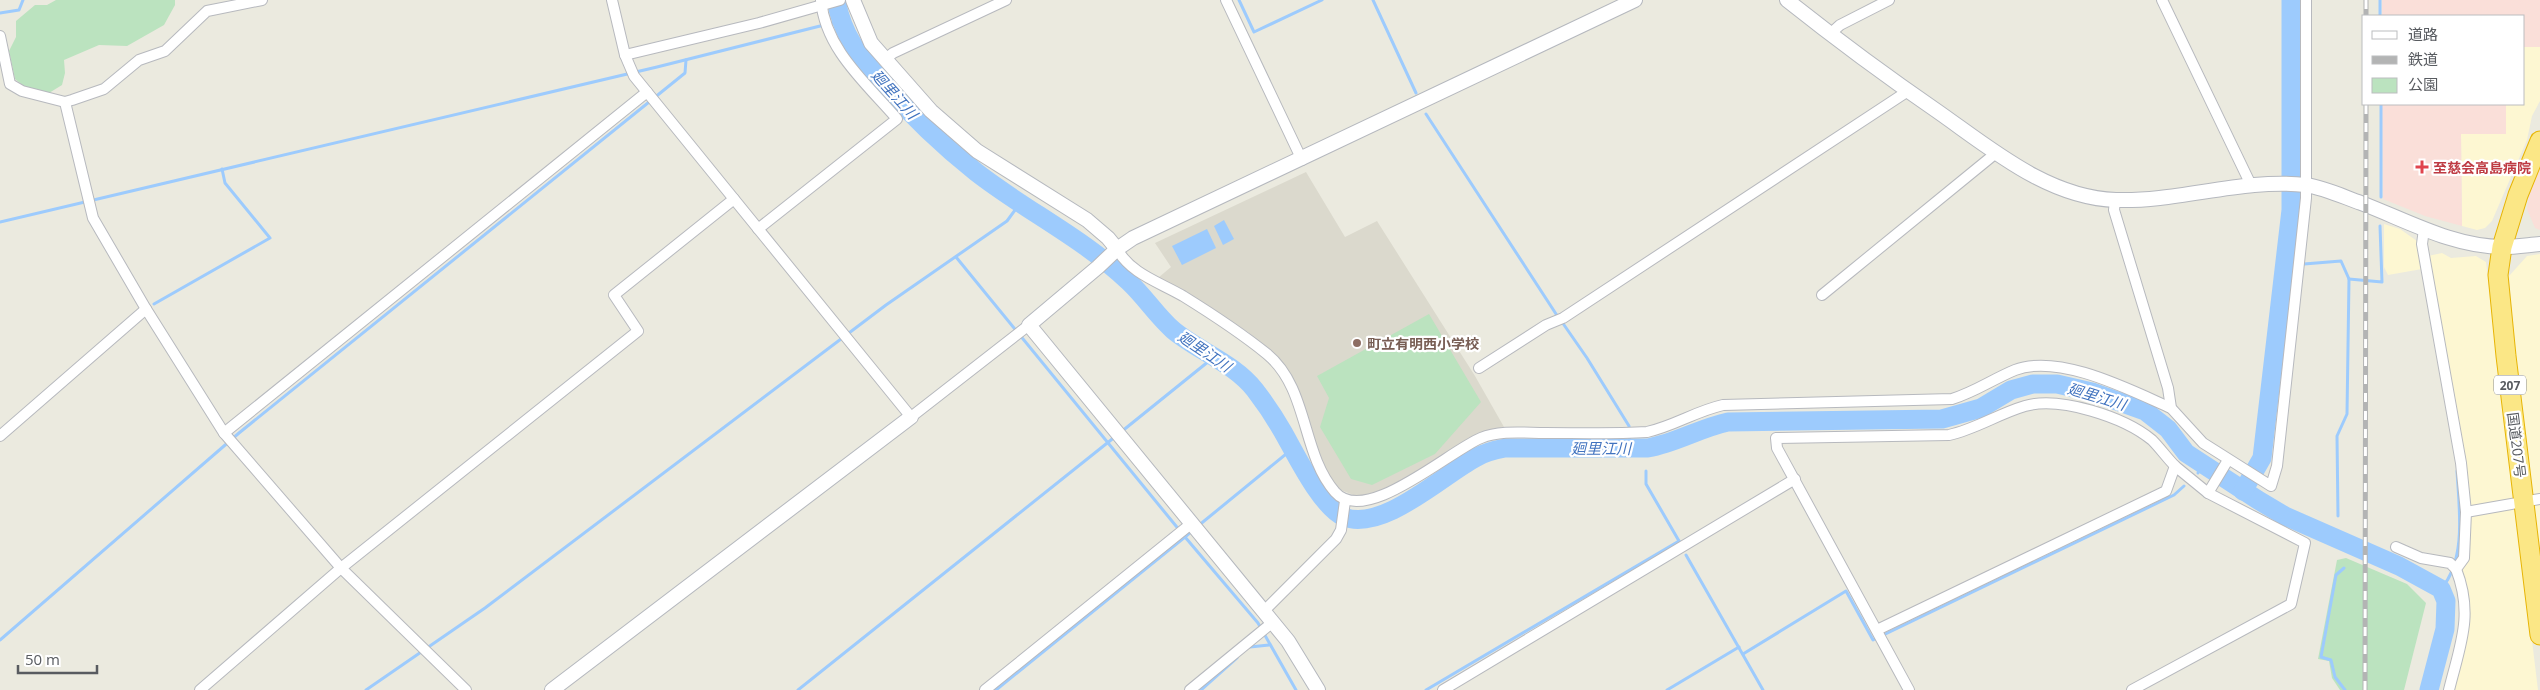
<svg xmlns="http://www.w3.org/2000/svg" width="2540" height="690" font-family="'Open Sans','Noto Sans JP',sans-serif">
<style>
.commercial{fill:#fdf7d2}
.education{fill:#dbd9cd}
.medical{fill:#fadfd9}
.green{fill:#bbe3bf}
.water{fill:#9dcbfd}
.lines{fill:none;stroke-linecap:round;stroke-linejoin:round}
.stream{stroke:#9dcbfd;stroke-width:3}
.river{stroke:#9dcbfd;stroke-width:19}
.street-casing{stroke:#b7b9be;stroke-width:12}
.secondary-casing{stroke:#b5b8be;stroke-width:16}
.highway-casing{stroke:#e7b404;stroke-width:21}
.street{stroke:#fff;stroke-width:10}
.secondary{stroke:#fff;stroke-width:14}
.highway{stroke:#fbe786;stroke-width:19}
.rail-casing{stroke:#b3b4b4;stroke-width:5}
.rail{stroke:#fff;stroke-width:3;stroke-dasharray:9;stroke-linecap:butt}
.health-dot{fill:#e0444e;stroke:#fff;stroke-width:2}
.education-dot{fill:#8d6e63;stroke:#fff;stroke-width:2}
.labels{text-anchor:middle;dominant-baseline:central;stroke-width:4.5;stroke-linejoin:round;paint-order:stroke}
.shield{fill:#fff;stroke:#8a8c90;stroke-width:1}
.shield-label{font-size:12px;font-weight:bold;fill:#585b60}
.health-label{font-size:14px;font-weight:bold;fill:#be3a42;stroke:#fff;text-anchor:start}
.education-label{font-size:14px;font-weight:bold;fill:#785e54;stroke:#fff;text-anchor:start}
.street-label{font-size:14px;fill:#585b60;stroke:#fff}
.water-label{font-size:15px;font-style:italic;fill:#4173bf;stroke:#fff}
</style>
<rect width="100%" height="100%" fill="#ebeadf"/>
<g class="commercial">
<polygon points="2524,47 2540,47 2540,101 2532,116 2527,140 2492,221 2485,228 2477,230 2462,226 2461,134 2506,134 2506,104 2524,104"/>
<polygon points="2384,224 2400,229 2417,241 2428,256 2442,253 2451,258 2476,256 2486,262 2538,690 2452,690 2469,624 2466,588 2459,559 2462,514 2458,463 2422,269 2388,275 2384,267"/>
<polygon points="2540,254 2540,582 2520,421 2509,276 2527,256"/>
</g>
<polygon class="education" points="1306,172 1345,237 1377,221 1475,376 1504,427 1478,433 1425,470 1379,493 1361,498 1341,490 1326,473 1273,354 1248,332 1158,278 1171,267 1155,243"/>
<g class="medical">
<polygon points="2382,0 2540,0 2540,47 2524,47 2524,16 2382,16"/>
<polygon points="2382,104 2506,104 2506,134 2461,134 2462,226 2425,216 2383,199"/>
<polygon points="2540,162 2540,230 2535,228 2527,209 2531,184"/>
</g>
<g class="green">
<polygon points="56,0 175,0 175,5 164,25 127,46 99,45 64,60 65,73 62,85 49,93 25,87 15,79 9,51 16,37 16,21 35,5 47,5"/>
<polygon points="1429,314 1481,402 1435,454 1372,485 1351,479 1320,427 1329,398 1317,376"/>
<polygon points="2346,558 2407,584 2426,603 2404,690 2340,690 2332,678 2329,661 2318,659 2337,560"/>
</g>
<g class="water">
<polygon points="1224,220 1234,239 1223,245 1214,226"/>
<polygon points="1207,229 1216,248 1182,265 1172,246"/>
</g>
<g class="lines">
<g class="stream">
<polyline points="1239,0 1254,32 1322,0"/>
<polyline points="1373,0 1416,93"/>
<polyline points="2380,0 2380,16"/>
<polyline points="0,13 19,10 23,0"/>
<polyline points="2381,104 2381,197"/>
<polyline points="1426,114 1558,317"/>
<polyline points="0,222 657,67 840,21"/>
<polyline points="956,257 1185,537 1193,530"/>
<polyline points="2285,263 2304,264 2341,261 2349,279 2347,414 2337,436 2338,516"/>
<polyline points="2349,279 2382,282 2380,226"/>
<polyline points="154,304 270,238 225,183 222,169"/>
<polyline points="1562,322 1587,358 1629,426 1630,449"/>
<polyline points="1121,432 1214,357"/>
<polyline points="1647,455 1648,448"/>
<polyline points="1646,471 1646,484 1679,541"/>
<polyline points="2198,473 2201,464"/>
<polyline points="1198,526 1291,450"/>
<polyline points="1686,555 1763,690"/>
<polyline points="2344,568 2336,575 2321,657 2331,660 2335,677 2345,690"/>
<path d="M2441,589c26,-30 18,-81 16,-118"/>
<polyline points="0,640 239,433 685,73 686,60"/>
<polyline points="1250,647 1269,645"/>
<polyline points="1743,654 1846,591 1873,640 2174,495 2184,486"/>
<polyline points="366,690 485,608 886,305 1007,221 1021,202"/>
<polyline points="798,690 1116,436"/>
<polyline points="996,690 1185,537 1258,623 1296,690"/>
<polyline points="1201,690 1237,658"/>
<polyline points="1426,690 1679,541"/>
<polyline points="1667,690 1739,647"/>
</g>
<g class="river">
<path d="M836,0c7,37 23,55 47,83 28,32 59,62 93,89 50,39 107,66 153,110 16,15 28,34 44,48 25,21 61,33 82,60 10,13 20,28 28,42 12,21 38,75 61,85 39,15 99,-42 131,-59 10,-6 19,-8 30,-10h143c28,-5 52,-20 80,-26l214,-3 39,-11 30,-18 22,-6h24l35,8 53,19 23,18 18,24 72,47 27,16 114,50 42,23 5,12 -1,28 -16,61"/>
<polyline points="2243,491 2262,458 2291,210 2291,0"/>
</g>
<defs>
<g id="street">
<polyline points="612,0 625,55 634,76 911,417 1029,325"/>
<polyline points="1226,0 1302,160"/>
<polyline points="2162,0 2251,185"/>
<polyline points="1830,34 1840,25 1889,0"/>
<polyline points="0,36 10,84 22,91 65,102 72,100 104,89 139,60 165,51 207,11 262,0"/>
<polyline points="625,55 759,23 840,0"/>
<polyline points="884,60 893,53 1006,0"/>
<polyline points="65,102 93,218 146,309 224,433 341,568 466,690"/>
<polyline points="2115,200 2114,210 2168,388 2171,408 2203,443 2271,486 2277,466 2306,198 2306,0"/>
<path d="M758,229l139,-110c-31,-36 -72,-70 -76,-119"/>
<path d="M2424,229l-2,15 39,219 5,49 -2,46 -8,11c18,46 4,76 -7,121"/>
<path d="M1117,249c14,25 42,33 66,47 29,18 58,37 84,58 42,35 34,99 68,138 30,35 114,-41 146,-54 19,-8 44,-5 64,-5 34,0 68,1 102,-1 27,-6 49,-21 76,-27l229,-6c23,-7 41,-20 63,-29 44,-17 115,20 156,38"/>
<polyline points="1822,295 1996,153"/>
<polyline points="1479,368 1546,325 1563,318 1908,91"/>
<polyline points="224,433 647,92"/>
<polyline points="0,436 146,309"/>
<polyline points="2208,493 2228,460"/>
<polyline points="2466,512 2540,499"/>
<polyline points="2396,547 2421,558 2450,563 2456,569"/>
<polyline points="1264,611 1336,539 1341,530 1345,501"/>
<polyline points="1877,630 2166,491 2175,466 2208,493 2305,543 2291,604 2132,690"/>
<polyline points="200,690 341,568 638,331 614,295 734,199"/>
<polyline points="985,690 1192,523"/>
<polyline points="1190,690 1273,622"/>
<polyline points="1443,690 1795,479"/>
<path d="M1909,690l-132,-242 -1,-10 173,-3c27,-6 49,-21 76,-29 35,-10 99,11 127,34 8,8 15,18 23,26"/>
</g>
<g id="secondary">
<polyline points="853,0 871,43 931,111 977,151 1087,220 1108,238 1117,249"/>
<path d="M1787,0c49,39 99,76 150,111 53,37 111,87 179,89 64,2 126,-22 190,-15 19,3 38,12 55,18 45,17 92,44 142,44 12,0 25,-2 37,-3"/>
<polyline points="552,690 911,417"/>
<polyline points="1318,690 1288,641 1029,325 1098,267 1117,249 1133,238 1635,0"/>
</g>
<polyline id="highway" points="2540,141 2518,195 2502,247 2498,275 2506,356 2540,635"/>
</defs>
<use href="#street" class="street-casing"/>
<use href="#secondary" class="secondary-casing"/>
<use href="#highway" class="highway-casing"/>
<use href="#street" class="street"/>
<use href="#secondary" class="secondary"/>
<use href="#highway" class="highway"/>
<defs>
<g id="rail">
<polyline points="2366,0 2366,16"/>
<polyline points="2365,690 2366,104"/>
</g>
</defs>
<use href="#rail" class="rail-casing"/>
<use href="#rail" class="rail"/>
</g>
<path class="health-dot" d="M2419.5 159.5h5v5h5v5h-5v5h-5v-5h-5v-5h5z"/>
<circle class="education-dot" cx="1357" cy="343" r="5"/>
<g class="labels">
<rect class="shield" x="2494" y="375.5" width="32" height="19" rx="4"/>
<g class="shield-label">
<text x="2510" y="385">207</text>
</g>
<g class="health-label">
<text x="2433" y="167">至慈会高島病院</text>
</g>
<g class="education-label">
<text x="1367" y="343">町立有明西小学校</text>
</g>
<g class="street-label">
<text transform="translate(2517 445) rotate(83)">国道207号</text>
</g>
<g class="water-label">
<text transform="translate(895 94) rotate(48)">廻里江川</text>
<text transform="translate(1205 351) rotate(34)">廻里江川</text>
<text transform="translate(2097 396) rotate(17)">廻里江川</text>
<text x="1601" y="448">廻里江川</text>
</g>
</g>
<rect x="2362" y="15" width="162" height="90" fill="#ffffff" stroke="#bcbdbf"/>
<rect x="2372" y="31" width="25" height="8" fill="#ffffff" stroke="#bcbdbf"/>
<text x="2408" y="40" font-size="15" fill="#585b60">道路</text>
<rect x="2372" y="56" width="25" height="8" fill="#b3b4b4" stroke="#bcbdbf"/>
<text x="2408" y="65" font-size="15" fill="#585b60">鉄道</text>
<rect x="2372" y="78" width="25" height="15" fill="#bbe3bf" stroke="#bcbdbf"/>
<text x="2408" y="90" font-size="15" fill="#585b60">公園</text>
<path d="M18 665v8h79v-8" fill="none" stroke="#585b60" stroke-width="2.5"/>
<text x="25" y="665" font-size="15" fill="#585b60" stroke="#ffffff" stroke-width="4" paint-order="stroke">50 m</text>
</svg>
